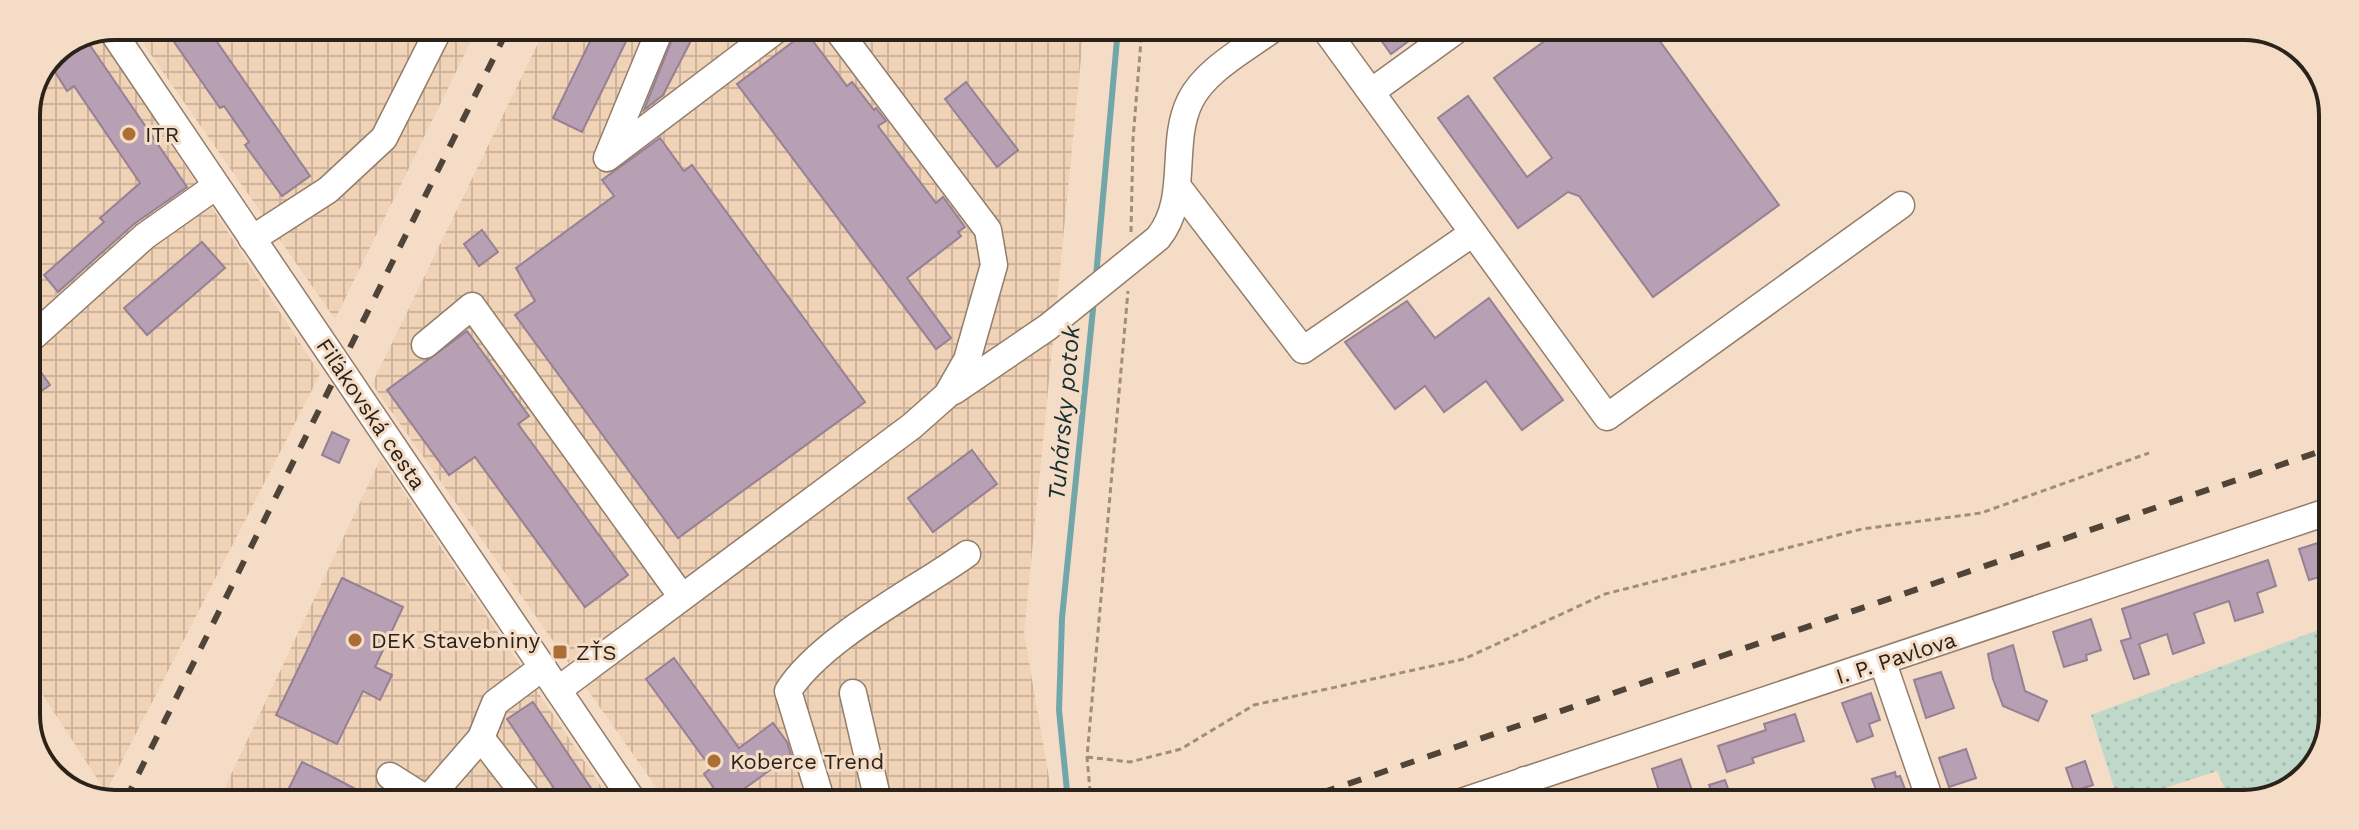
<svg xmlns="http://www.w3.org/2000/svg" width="2359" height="830" font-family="'Work Sans',sans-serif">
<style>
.industrial{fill:url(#industrial-grid)}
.park{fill:url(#park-dots)}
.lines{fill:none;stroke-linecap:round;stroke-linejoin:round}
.stream{stroke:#72a6a9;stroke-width:6}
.building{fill:#b79fb4;stroke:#968094;stroke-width:2}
.minor-casing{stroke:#937d69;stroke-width:29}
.path{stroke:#a08d7d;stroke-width:3;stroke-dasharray:6 4;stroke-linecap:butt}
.minor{stroke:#fff;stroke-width:26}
.rail{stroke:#504439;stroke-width:6;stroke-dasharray:14 14;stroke-linecap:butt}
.poi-dot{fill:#ad6e35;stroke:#f5dcc6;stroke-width:3}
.labels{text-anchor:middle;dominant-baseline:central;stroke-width:6;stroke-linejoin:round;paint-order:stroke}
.poi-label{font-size:22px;fill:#2b221a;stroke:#f5dcc6;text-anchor:start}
.street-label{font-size:22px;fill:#2b221a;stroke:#f5dcc6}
.water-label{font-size:24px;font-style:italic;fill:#132f31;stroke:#f5dcc6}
.rim{fill:none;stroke:#2b221a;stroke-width:4}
</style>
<defs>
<pattern id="industrial-grid" width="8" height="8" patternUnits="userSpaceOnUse" patternTransform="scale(2)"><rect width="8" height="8" fill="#f0d2b6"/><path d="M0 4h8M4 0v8" fill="none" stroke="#ceb49c"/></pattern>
<pattern id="park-dots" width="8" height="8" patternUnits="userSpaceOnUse" patternTransform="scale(2)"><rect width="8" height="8" fill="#bed9ca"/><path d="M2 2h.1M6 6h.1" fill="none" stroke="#a3baad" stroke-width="1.8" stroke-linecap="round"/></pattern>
</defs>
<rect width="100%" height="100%" fill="#f5dcc6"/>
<g class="industrial">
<polygon points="131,26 478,27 335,319"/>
<polygon points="546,27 1084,28 1024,633 1053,801 666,801 372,384"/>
<polygon points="99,33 320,374 106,792 26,669 26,110 52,52"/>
<polygon points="381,458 611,801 219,800"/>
</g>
<polygon class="park" points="2329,626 2328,743 2298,786 2244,804 2232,804 2217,771 2119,803 2091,715"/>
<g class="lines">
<g class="stream">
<polyline points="1096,276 1118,28"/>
<polyline points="1068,801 1059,710 1062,618 1094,299"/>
</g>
</g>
<g class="building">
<polygon points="163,26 206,26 310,176 282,196 245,145 249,142 224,106 220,108"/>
<polygon points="597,27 633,27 582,132 553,118"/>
<polygon points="677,27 698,27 663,95 644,110"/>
<polygon points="1373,29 1425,29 1391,54"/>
<polygon points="1561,29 1651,29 1779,205 1653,297 1579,196 1568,192 1518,228 1438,118 1468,96 1527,177 1552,158 1494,78"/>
<polygon points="806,32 847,86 852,82 874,110 876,108 886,121 878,126 936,203 943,197 965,227 958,232 961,236 907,278 951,338 936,349 737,84"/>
<polygon points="85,38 187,187 134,224 58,292 44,275 104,222 100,218 140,183 74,86 67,91 54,70 60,66 52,52"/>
<polygon points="966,82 1018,150 997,167 945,99"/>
<polygon points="660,138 684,171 692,165 865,402 678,538 515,315 535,301 516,268 614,196 602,180"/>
<polygon points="482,230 498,252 479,266 464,244"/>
<polygon points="202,242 225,268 147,335 124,308"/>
<polygon points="1489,298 1563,400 1522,430 1486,381 1444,412 1425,386 1395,409 1345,342 1407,301 1435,338"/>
<polygon points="467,331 529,416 518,424 628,575 585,607 475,457 449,475 387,390"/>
<polygon points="31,358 50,385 34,396 26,385 26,359"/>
<polygon points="332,432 349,440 339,463 322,455"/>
<polygon points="972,450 997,484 933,532 908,498"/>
<polygon points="2330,539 2330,574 2309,580 2299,549"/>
<polygon points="2268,560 2276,586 2257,593 2263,612 2235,621 2229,601 2194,613 2204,643 2173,654 2167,634 2139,644 2149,674 2134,679 2121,641 2131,638 2122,609"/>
<polygon points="342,578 403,607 375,667 392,675 380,700 363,691 337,744 276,715"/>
<polygon points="2091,619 2101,650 2086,655 2087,660 2064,667 2053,632"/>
<polygon points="2013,645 2025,691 2047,701 2038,721 2003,706 1993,679 1988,654"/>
<polygon points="674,658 739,748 773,723 787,742 791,755 727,801 723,801 704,774 711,768 646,679"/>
<polygon points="1941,672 1954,708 1926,718 1914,680"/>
<polygon points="1871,693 1880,720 1869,724 1873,736 1857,742 1842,703"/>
<polygon points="533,702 599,800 562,800 507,719"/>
<polygon points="1795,714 1804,741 1752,758 1754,763 1727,772 1718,746 1766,730 1764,724"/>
<polygon points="1966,749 1976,778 1949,787 1939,758"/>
<polygon points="1681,759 1694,796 1663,803 1652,769"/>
<polygon points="2085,761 2093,785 2074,791 2066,768"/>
<polygon points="302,762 327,774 376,800 283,800"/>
<polygon points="1895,772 1896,777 1900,776 1909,800 1881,803 1872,779"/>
<polygon points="1725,780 1733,803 1716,803 1709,785"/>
</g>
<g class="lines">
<defs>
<g id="minor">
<polyline points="661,27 607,158 780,27"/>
<polyline points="110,28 633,801"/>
<polyline points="1325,29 1607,417 1901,205"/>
<polyline points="1371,92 1458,29"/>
<polyline points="1178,187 1303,350 1473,233"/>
<polyline points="252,239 328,190 384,138 440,27"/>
<polyline points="26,343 145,236 216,186"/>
<polyline points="425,345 472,306 682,597"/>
<path d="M954,391l94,-64 110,-89c32,-39 11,-94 32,-137 15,-31 57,-53 84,-73"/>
<polyline points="1883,663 1931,803"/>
<polyline points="558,690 912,426 947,395 967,360 994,265 988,230 836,28"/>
<polyline points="853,693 878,801"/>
<polyline points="481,738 529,800"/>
<polyline points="390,776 428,800"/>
<polyline points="1525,780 1533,802"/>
<polyline points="428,799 481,738 495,703 543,667"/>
<path d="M813,801l7,-5 -32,-105c34,-53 127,-100 179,-137"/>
<polyline points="1461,802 2330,511"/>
</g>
</defs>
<use href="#minor" class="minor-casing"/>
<g class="path">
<polyline points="1131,232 1133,139 1142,28"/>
<polyline points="1087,757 1130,762 1181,749 1254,705 1464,659 1605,594 1862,529 1981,513 2149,453"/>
<polyline points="1091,802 1087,757 1128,291"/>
</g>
<use href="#minor" class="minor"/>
<g class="rail">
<polyline points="126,799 509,27"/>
<polyline points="1295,802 2330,448"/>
</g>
</g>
<g class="poi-dot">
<circle cx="129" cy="134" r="8"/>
<circle cx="355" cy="640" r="8"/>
<rect x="552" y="644" width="16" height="16" rx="4"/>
<circle cx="714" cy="761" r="8"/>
</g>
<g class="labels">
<g class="poi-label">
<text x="145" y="134">ITR</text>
<text x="371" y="640">DEK Stavebniny</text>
<text x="576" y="652">ZŤS</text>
<text x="730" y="761">Koberce Trend</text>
</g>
<g class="street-label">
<text transform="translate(371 414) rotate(56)">Fiľakovská cesta</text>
<text transform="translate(1896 658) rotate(-18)">I. P. Pavlova</text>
</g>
<g class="water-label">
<text transform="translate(1064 413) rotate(-85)">Tuhársky potok</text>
</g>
</g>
<path d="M0 0H2359V830H0ZM115 40H2244A75 75 0 0 1 2319 115V715A75 75 0 0 1 2244 790H115A75 75 0 0 1 40 715V115A75 75 0 0 1 115 40Z" fill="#f5dcc6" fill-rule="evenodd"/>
<path class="rim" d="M115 40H2244A75 75 0 0 1 2319 115V715A75 75 0 0 1 2244 790H115A75 75 0 0 1 40 715V115A75 75 0 0 1 115 40Z"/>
</svg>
